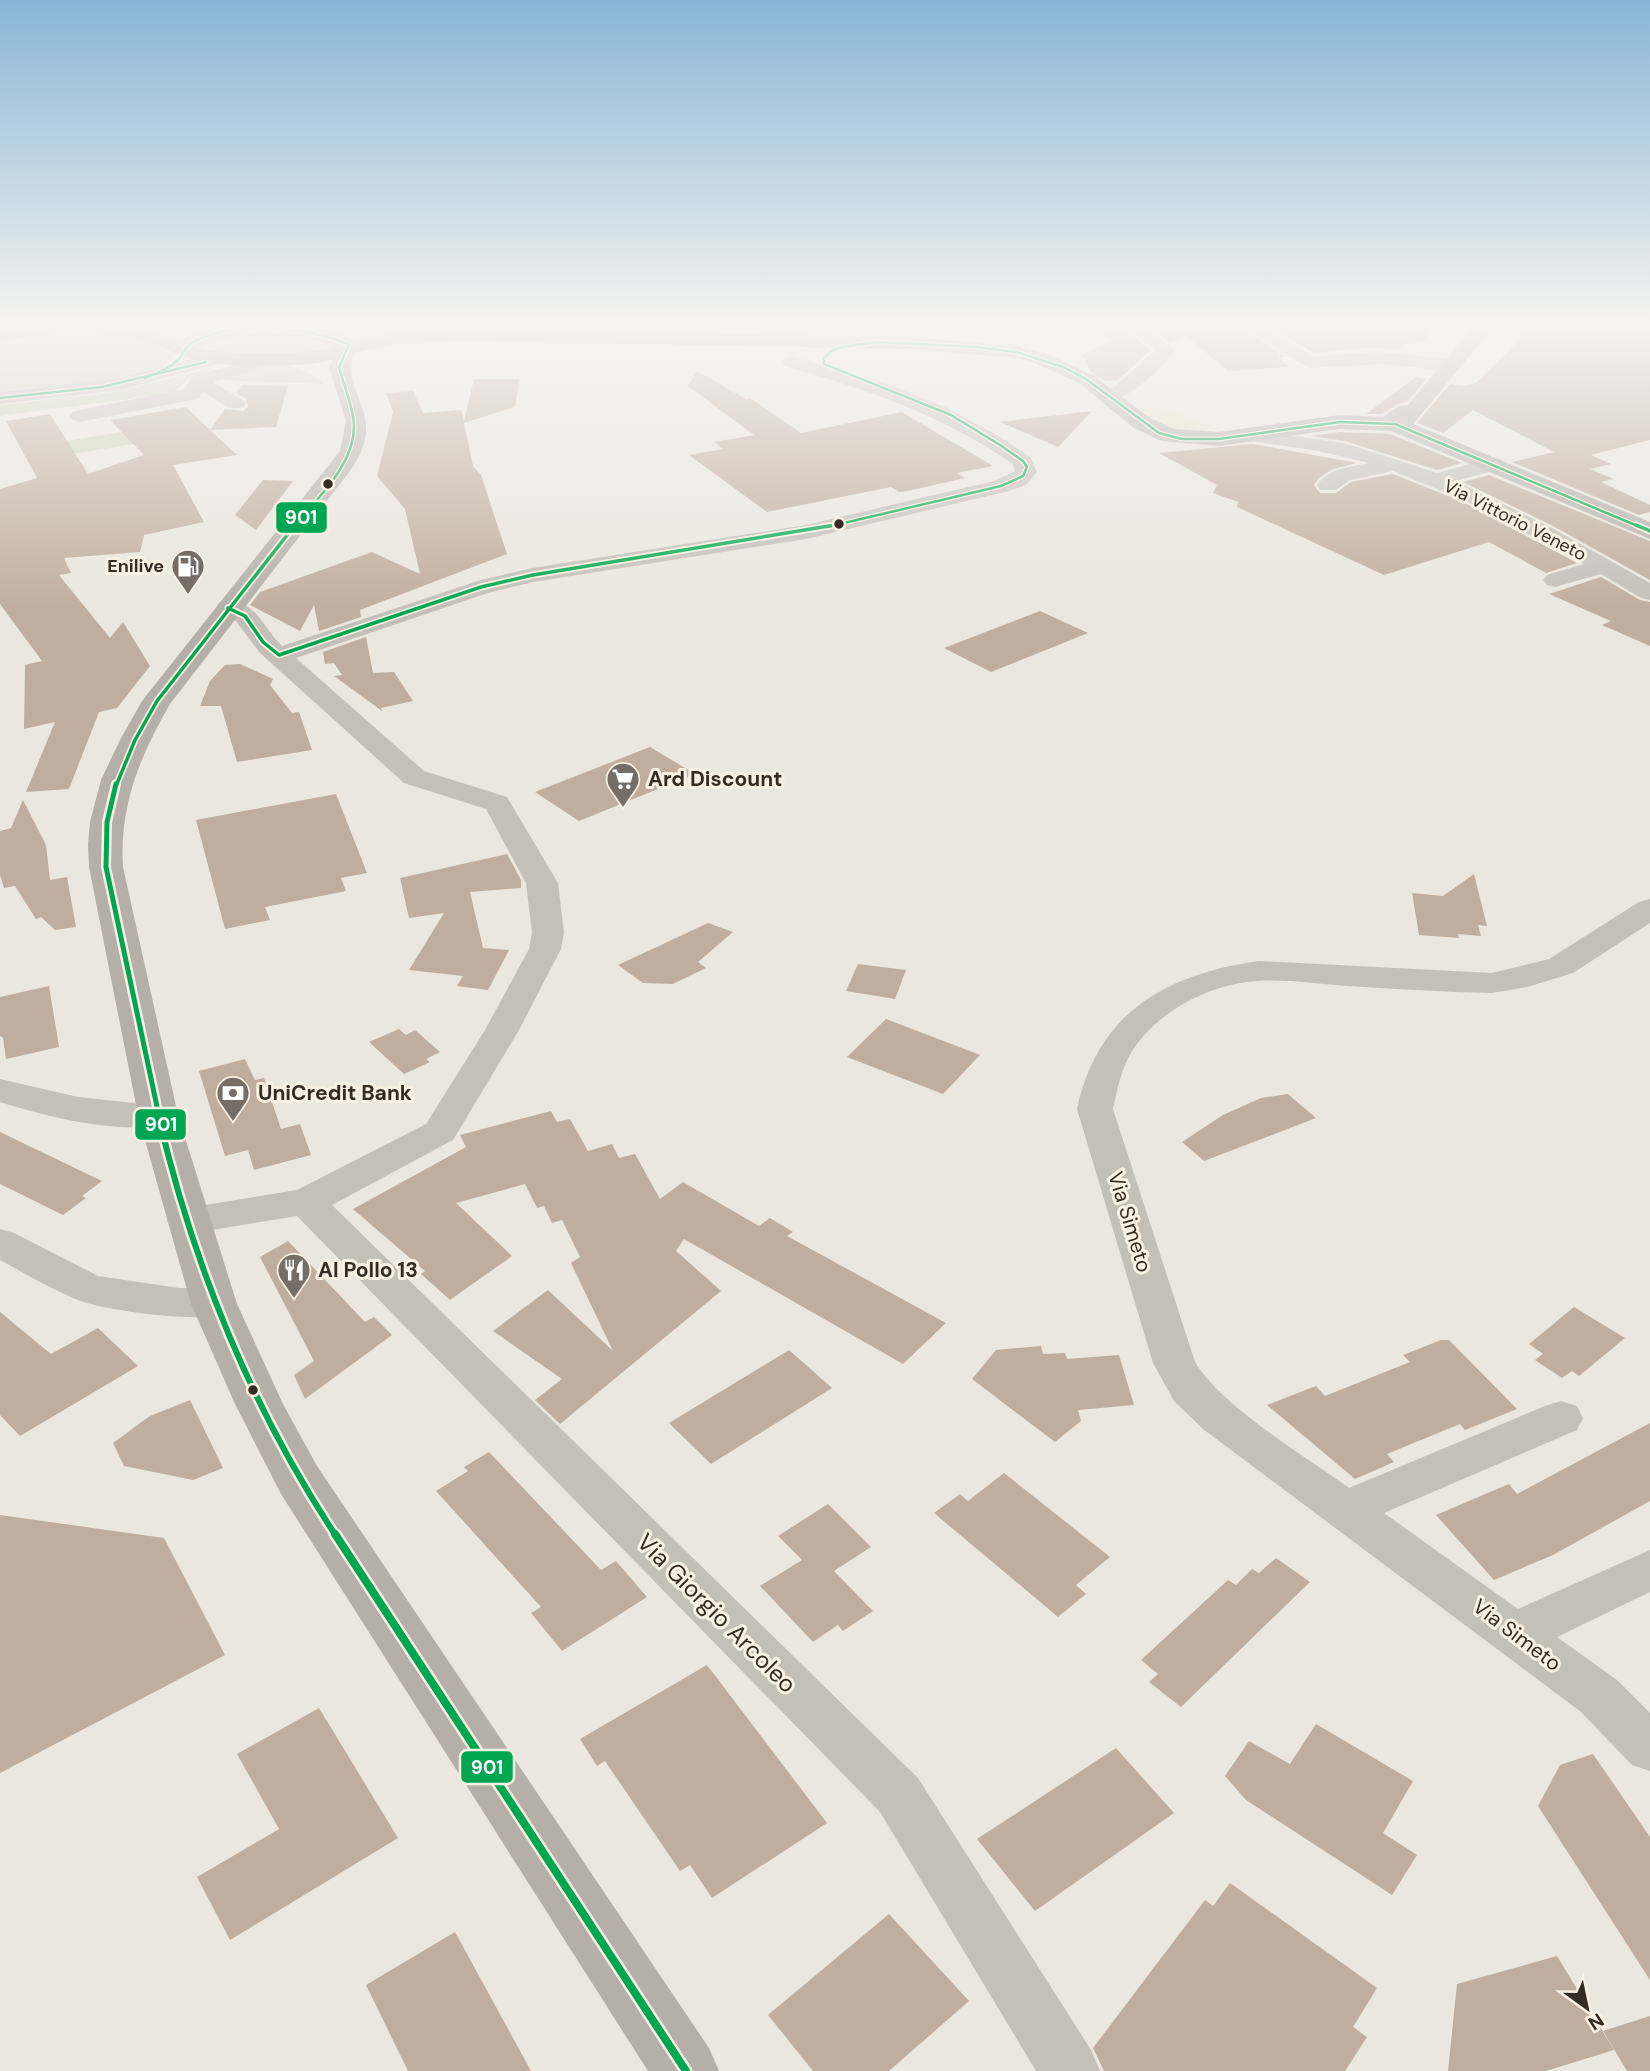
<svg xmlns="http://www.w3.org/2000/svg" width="1650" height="2071" font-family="'DM Sans',sans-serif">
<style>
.green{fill:#c9d2b8}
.plaza{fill:#eae2cc}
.building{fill:#bfad9f}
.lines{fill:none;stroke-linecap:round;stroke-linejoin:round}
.minor{fill:#c4bfb7;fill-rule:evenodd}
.secondary{fill:#b5afa7;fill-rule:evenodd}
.primary{fill:#b3ada6;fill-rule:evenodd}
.motorway{fill:#aaa59d;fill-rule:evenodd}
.bus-1-far4-casing{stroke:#f9f2e4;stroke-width:5}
.bus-1-far3-casing{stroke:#f9f2e4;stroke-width:7}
.bus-1-far2-casing{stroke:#f9f2e4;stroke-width:10}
.bus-1-far1-casing{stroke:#f9f2e4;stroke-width:11}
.bus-1-casing{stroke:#f9f2e4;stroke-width:13}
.bus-1-far4{stroke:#00a651;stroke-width:2.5}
.bus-1-far3{stroke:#00a651;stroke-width:3.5}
.bus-1-far2{stroke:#00a651;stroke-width:5}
.bus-1-far1{stroke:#00a651;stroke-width:6}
.bus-1{stroke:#00a651;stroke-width:8}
.bus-dot{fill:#352c26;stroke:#f9f2e4;stroke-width:2.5}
.labels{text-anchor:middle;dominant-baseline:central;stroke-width:6;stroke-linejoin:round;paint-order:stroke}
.far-street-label{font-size:18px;fill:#352c26;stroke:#f9f2e4}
.far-poi-label{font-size:18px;font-weight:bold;fill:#352c26;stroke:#f9f2e4;text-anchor:end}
.poi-label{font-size:21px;font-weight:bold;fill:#352c26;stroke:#f9f2e4;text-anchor:start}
.street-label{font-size:21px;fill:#352c26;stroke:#f9f2e4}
.near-street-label{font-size:24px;fill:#352c26;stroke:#f9f2e4}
.line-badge{stroke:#f9f2e4;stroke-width:2.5}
.badge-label{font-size:19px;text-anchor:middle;font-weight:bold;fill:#fff}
</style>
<rect width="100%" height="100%" fill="#ebe7de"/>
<g class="green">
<path d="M54,331c36,2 92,-1 119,24l-9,11 -26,9 -2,-2 -31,7 -105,11v-54z"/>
<path d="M217,335l101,2 21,5 -4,6c-42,6 -92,7 -135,3l-3,-3z"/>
<path d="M266,365c24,-1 39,3 58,19l-107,-4z"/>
<polygon points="219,366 192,377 177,389 181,392 0,416 0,405 110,393"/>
<polygon points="154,427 163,439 67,455 60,442"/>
</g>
<polygon class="plaza" points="1154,406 1243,437 1173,432 1141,412"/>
<g class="building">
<polygon points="1087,323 1116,323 1151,350 1118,380 1105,381 1090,371 1083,354 1113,341"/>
<polygon points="1144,323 1234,323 1285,357 1278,357 1289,367 1228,371 1185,335 1170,343"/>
<polygon points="1263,323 1427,323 1428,341 1403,344 1397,350 1375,347 1314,353"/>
<polygon points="1537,323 1650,323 1650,440 1591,455 1611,464 1590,469 1614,479 1601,482 1650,505 1650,512 1639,515 1512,462 1554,452 1473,410 1443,433 1417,423 1450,384 1462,386 1476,383"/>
<polygon points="697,371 746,399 750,398 801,433 902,412 993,466 957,473 965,478 908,491 899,492 891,487 767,512 689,455 723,449 714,442 754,435 688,386"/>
<polygon points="1416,377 1426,379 1407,402 1398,404 1382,414 1366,414"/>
<polygon points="474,379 520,379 515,407 464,423 473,466 481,475 507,554 360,610 361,617 319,631 314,605 300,631 250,605 260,592 372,552 420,574 405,509 377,476 393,412 386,393 413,391 423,413 461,410 464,421"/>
<polygon points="242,385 288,386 276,427 210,430 237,455 173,465 204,522 144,535 140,552 64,558 71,573 59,575 110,638 123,622 150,666 117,708 99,712 69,789 26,792 55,722 24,729 25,665 42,661 0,604 0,489 37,478 6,421 50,414 88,474 144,455 110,420 186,407 210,430 225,409 243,411 248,406 245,398 236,393"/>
<polygon points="1092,411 1058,447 1000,422"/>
<polygon points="1340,432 1390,434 1462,463 1437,470 1345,441 1311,436"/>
<polygon points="1253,444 1357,463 1333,469 1320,477 1314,485 1320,493 1336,493 1351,482 1393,474 1463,502 1577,563 1546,573 1489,542 1384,575 1237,507 1238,502 1213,493 1217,485 1159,453"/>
<polygon points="1489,475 1650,541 1650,580 1553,526 1463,482"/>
<polygon points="263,480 293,481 256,530 235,515"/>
<polygon points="1601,577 1640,600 1650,602 1650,646 1602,625 1611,621 1549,594"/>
<polygon points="1040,611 1088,633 991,672 944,648"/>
<polygon points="366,637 373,673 394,672 413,701 381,708 382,711 334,676 342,675 334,663 325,664 323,652"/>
<polygon points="240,664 273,679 270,685 292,713 299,712 312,750 237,762 221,706 200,706 210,681 225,665"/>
<polygon points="650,747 695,774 579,821 535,792"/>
<polygon points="336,794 367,873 341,878 346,891 265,907 270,920 225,929 196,820"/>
<polygon points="23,800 46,845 50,880 67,877 76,927 55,930 41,917 36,919 15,886 4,888 0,875 0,831 11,828"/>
<polygon points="507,854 521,880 521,888 470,892 483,948 509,950 488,990 457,986 463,976 409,970 444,913 409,918 400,878"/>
<polygon points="1474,874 1487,926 1478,925 1481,936 1458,934 1459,938 1419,935 1412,893 1443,896"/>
<polygon points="708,923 733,932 698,962 706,968 673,984 643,983 618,965"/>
<polygon points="858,964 906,970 895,999 846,991"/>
<polygon points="49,986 59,1047 6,1059 3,1038 0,1036 0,997"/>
<polygon points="886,1019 954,1045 980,1055 943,1094 847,1057"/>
<polygon points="399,1029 406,1035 415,1030 440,1052 426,1059 430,1062 404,1074 369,1042"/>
<polygon points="245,1059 255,1080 264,1078 281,1129 300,1124 311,1155 254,1170 248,1150 225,1156 199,1071"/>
<polygon points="1288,1094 1316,1118 1204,1161 1182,1142 1223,1115 1261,1098"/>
<polygon points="551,1111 557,1122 570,1119 588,1151 612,1144 619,1158 635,1154 660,1199 683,1182 759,1226 770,1218 793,1232 787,1236 946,1323 903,1364 684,1239 676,1251 721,1291 560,1424 535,1400 562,1379 493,1331 548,1290 613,1351 571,1263 580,1257 562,1220 552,1223 544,1206 537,1208 525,1184 456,1203 512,1256 450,1300 421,1274 425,1271 353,1209 466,1147 460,1135"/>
<polygon points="0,1132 102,1181 82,1196 86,1198 63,1215 0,1184"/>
<polygon points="288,1241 365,1322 374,1317 392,1335 305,1399 294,1375 314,1361 260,1257"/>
<polygon points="1574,1307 1625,1338 1579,1376 1572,1371 1562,1378 1535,1360 1543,1354 1529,1344"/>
<polygon points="0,1312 51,1354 98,1328 138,1366 20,1436 0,1415"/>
<polygon points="1441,1340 1449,1340 1517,1409 1465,1430 1460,1424 1387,1454 1394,1462 1355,1479 1267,1405 1316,1386 1325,1396 1410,1362 1403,1355"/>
<polygon points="1041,1346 1043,1354 1065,1353 1067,1359 1119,1355 1134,1405 1078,1410 1081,1421 1055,1442 972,1379 996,1350"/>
<polygon points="789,1350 832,1388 711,1464 669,1423"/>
<polygon points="190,1400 223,1468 193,1480 124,1466 113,1443 150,1416"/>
<polygon points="1650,1423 1650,1501 1553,1555 1494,1580 1436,1515 1509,1484 1517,1494"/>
<polygon points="489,1452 601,1570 616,1561 647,1597 562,1651 531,1613 541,1607 436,1491 468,1471 464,1467"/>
<polygon points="1004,1473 1110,1557 1076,1585 1086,1594 1058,1617 934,1513 960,1494 968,1501"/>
<polygon points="828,1504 871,1547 834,1571 873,1611 843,1631 838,1625 813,1642 760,1586 802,1560 778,1536"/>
<polygon points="0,1515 164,1538 225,1655 0,1773"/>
<polygon points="1276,1558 1310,1582 1181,1707 1149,1682 1158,1674 1141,1660 1228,1580 1236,1585 1252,1569 1259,1573"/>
<polygon points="707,1665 827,1823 712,1898 690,1865 680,1871 605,1761 597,1766 580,1739"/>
<polygon points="319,1708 398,1838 230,1940 197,1877 279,1829 237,1754"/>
<polygon points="1316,1724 1413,1781 1383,1833 1417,1855 1392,1895 1246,1800 1225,1776 1249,1741 1290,1764"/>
<polygon points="1116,1748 1174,1813 1035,1911 977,1839"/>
<polygon points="1593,1754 1650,1837 1650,1980 1538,1806 1560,1765"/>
<polygon points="1230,1883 1377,1988 1353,2027 1367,2037 1345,2071 1104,2071 1093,2048 1205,1900 1213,1906"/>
<polygon points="889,1914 969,2001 889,2071 813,2071 768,2015"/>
<polygon points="455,1932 531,2071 408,2071 366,1985"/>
<polygon points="1557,1956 1614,2050 1546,2071 1448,2071 1457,1984"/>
<polygon points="1650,2016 1650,2071 1627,2071 1603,2031"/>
</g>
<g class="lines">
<g class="minor">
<polygon points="536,323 554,323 542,340 536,341 527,336"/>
<path d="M1119,323h21l35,27c-13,18 -51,56 -74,50l-3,-4 3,-4 13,-5 41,-37z"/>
<polygon points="1236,323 1258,323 1313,356 1381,352 1450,359 1459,365 1450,371 1381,364 1309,368"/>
<polygon points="223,351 232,357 230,361 119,390 0,404 0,392 119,378"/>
<polygon points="267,351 276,357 257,370 213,382 243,400 246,404 243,408 229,408 203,392 199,398 192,400 80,422 73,420 70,416 73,412 80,410 185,389 191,378 199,374 244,362"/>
<path d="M791,356l99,29 57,23 55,30 28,19 7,15 -11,13 -17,6 -203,48 -273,43 -45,11 -192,65 128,113 83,26 51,86 6,50 -3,16 -42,81 -66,110 -121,65 586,573 173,272 9,21h-64l-156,-259 -583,-596 -110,18 -14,-4 -6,-9 6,-9 14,-4 110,-18 129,-66 59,-94 44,-81 3,-16 -6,-50 -40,-74 -82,-26 -144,-130 -28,-37 -13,-3 -3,-5 3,-5c35,-9 42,23 63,43l199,-66 52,-12 273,-43 188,-44 21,-10 -2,-7c-71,-49 -146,-75 -229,-98l-2,-4 2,-4z"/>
<path d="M1251,430l93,13 93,30 55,-15 8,1 3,5 -3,5 -44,12 96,47 98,55v17l-9,-2 -40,-24 -46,13 -8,-2 -4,-5 4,-5 37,-11 -120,-64 -71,-29 -43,9 -14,10h-16l-3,-5c12,-17 34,-18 52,-22l-51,-12 -74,-11 -3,-4 3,-4z"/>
<path d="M1650,899v24l-77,50 -46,14 -35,6c-48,-1 -96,-4 -144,-7 -30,-2 -62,-7 -91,-5 -48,3 -101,31 -126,72 -10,17 -14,37 -18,56l82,253c27,45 110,94 154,126l196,-82 16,-5 16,5 6,12 -6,12 -193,83 134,96 132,-59v42l-93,45 60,43 33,33v58l-18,-6 -51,-53 -378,-283 -29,-28 -21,-38 -76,-254c21,-97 88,-134 181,-148l234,12 57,-14 90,-57z"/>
<path d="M0,1079l78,18 93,10 5,8 -5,8c-49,13 -123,-6 -171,-21z"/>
<path d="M0,1229l14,4 84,43 81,12 35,1 15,5 6,10 -6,10c-30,9 -128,-3 -156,-16 -25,-11 -49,-25 -73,-38z"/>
</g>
<path class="secondary" d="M1476,323h21l-84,101 237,98v17l-259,-108 -51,-2 -121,17 -57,-5 -28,-13 -55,-45 -46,-21 -17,-4 -106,-9 -442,-8 -69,2 -45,10c-15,42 37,60 -4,118l-180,233c-30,52 -51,102 -47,163l55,248 59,189 46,100 34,62 392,582 10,23h-71l-367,-577 -46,-90 -44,-100 -53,-189 -49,-248 -1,-23 2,-22 11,-42 19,-40 22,-39 198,-250 6,-30 -17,-54 10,-22 60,-14 69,-2 442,8 106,9 31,8 46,21 57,43 24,11 45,3 121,-17 43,2 16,-11 9,-1z"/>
<path class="primary" d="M0,323c61,0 122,-5 180,18 26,-23 158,-25 179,4 -19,28 -129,22 -160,16 -24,-6 -46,-20 -71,-23 -42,-6 -85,-4 -128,-5zM263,337l44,1 29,7c-27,12 -110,10 -139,3l16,-8z"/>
<polygon class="motorway" points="58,323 65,325 68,329 65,333 0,340 0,328"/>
<defs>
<g id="bus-1-far4">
<path d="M145,378c12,-5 24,-9 33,-18 5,-5 7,-13 13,-17 39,-22 119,-17 158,2l-10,22c5,19 14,39 15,58 1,40 -37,73 -60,102"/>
<polyline points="0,398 102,387 206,362"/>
<polyline points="827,527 1001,486 1023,476 1027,467 1023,461 1000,445 951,415 824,364 824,358 831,351 842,347 877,342 977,347 1016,352 1063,367 1086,379 1159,433 1182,439 1219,439 1340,422 1395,424 1640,527"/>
</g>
<g id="bus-1-far3">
<polyline points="1636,525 1650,531"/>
<polyline points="228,608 245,616 263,642 279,655 481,587 533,575 835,525"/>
<polyline points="116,786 135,740 157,701 295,525"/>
</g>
<polyline id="bus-1-far2" points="116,784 107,822 106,867 159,1116"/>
<path id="bus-1-far1" d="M158,1114c35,151 93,293 178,422"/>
<polyline id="bus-1" points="335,1534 686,2071"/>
</defs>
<use href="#bus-1-far4" class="bus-1-far4-casing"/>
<use href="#bus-1-far3" class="bus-1-far3-casing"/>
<use href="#bus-1-far2" class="bus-1-far2-casing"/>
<use href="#bus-1-far1" class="bus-1-far1-casing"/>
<use href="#bus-1" class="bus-1-casing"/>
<use href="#bus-1-far4" class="bus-1-far4"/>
<use href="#bus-1-far3" class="bus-1-far3"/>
<use href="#bus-1-far2" class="bus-1-far2"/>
<use href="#bus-1-far1" class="bus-1-far1"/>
<use href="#bus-1" class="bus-1"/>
</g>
<linearGradient id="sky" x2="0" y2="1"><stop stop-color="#89b6d7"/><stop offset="0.53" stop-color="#f6f4f0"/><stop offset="1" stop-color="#f6f4f0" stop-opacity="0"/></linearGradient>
<rect width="1650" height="613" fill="url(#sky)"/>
<defs>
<symbol id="fuel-pin" viewBox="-11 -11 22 30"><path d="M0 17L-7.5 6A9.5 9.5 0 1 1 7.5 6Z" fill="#756d66" stroke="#f9f2e4"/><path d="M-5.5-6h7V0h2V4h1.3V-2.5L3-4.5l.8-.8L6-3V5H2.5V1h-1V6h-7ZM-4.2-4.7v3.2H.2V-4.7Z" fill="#fff"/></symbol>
<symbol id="supermarket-pin" viewBox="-11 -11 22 30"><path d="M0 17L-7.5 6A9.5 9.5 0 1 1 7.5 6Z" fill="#756d66" stroke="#f9f2e4"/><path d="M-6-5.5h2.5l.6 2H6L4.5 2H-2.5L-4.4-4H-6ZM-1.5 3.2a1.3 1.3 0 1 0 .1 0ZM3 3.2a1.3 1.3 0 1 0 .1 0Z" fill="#fff"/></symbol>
<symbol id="bank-pin" viewBox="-11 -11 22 30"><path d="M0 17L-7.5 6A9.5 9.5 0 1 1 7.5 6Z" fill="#756d66" stroke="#f9f2e4"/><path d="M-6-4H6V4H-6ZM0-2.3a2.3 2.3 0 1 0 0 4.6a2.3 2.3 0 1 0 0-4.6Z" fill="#fff"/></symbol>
<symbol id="restaurant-pin" viewBox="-11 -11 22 30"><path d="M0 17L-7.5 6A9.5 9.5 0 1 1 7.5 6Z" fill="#756d66" stroke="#f9f2e4"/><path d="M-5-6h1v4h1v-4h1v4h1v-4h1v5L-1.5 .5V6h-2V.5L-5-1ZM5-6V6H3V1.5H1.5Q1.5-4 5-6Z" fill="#fff"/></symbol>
</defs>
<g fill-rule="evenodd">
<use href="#fuel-pin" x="169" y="547" width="38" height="52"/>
<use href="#supermarket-pin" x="604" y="760" width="38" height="52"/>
<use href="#bank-pin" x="214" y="1074" width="38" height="52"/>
<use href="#restaurant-pin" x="275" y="1251" width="38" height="52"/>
</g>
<g class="bus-dot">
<circle cx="328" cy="484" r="6"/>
<circle cx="839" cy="524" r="6"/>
<circle cx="253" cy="1390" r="6"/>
</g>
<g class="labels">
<g class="far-street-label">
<text transform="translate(1515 520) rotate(27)">Via Vittorio Veneto</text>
</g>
<g class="far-poi-label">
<text x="164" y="566">Enilive</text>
</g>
<g class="poi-label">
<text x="648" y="779">Ard Discount</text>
<text x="258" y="1093">UniCredit Bank</text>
<text x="318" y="1270">Al Pollo 13</text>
</g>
<g class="street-label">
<text transform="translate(1130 1222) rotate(73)">Via Simeto</text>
<text transform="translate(1517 1635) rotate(37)">Via Simeto</text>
</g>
<g class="near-street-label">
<text transform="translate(717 1613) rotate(45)">Via Giorgio Arcoleo</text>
</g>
</g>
<g class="line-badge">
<rect x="275" y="501" width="53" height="33" rx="7" fill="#00a651"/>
<rect x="134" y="1108" width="53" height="33" rx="7" fill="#00a651"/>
<rect x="460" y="1750" width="54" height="34" rx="7" fill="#00a651"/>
</g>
<g class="badge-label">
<text x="301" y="524">901</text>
<text x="161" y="1131">901</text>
<text x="487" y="1774">901</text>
</g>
<g transform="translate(1587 2008) rotate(147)" stroke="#f9f2e4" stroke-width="5" paint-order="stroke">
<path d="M0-5L12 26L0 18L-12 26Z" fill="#352c26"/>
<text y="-10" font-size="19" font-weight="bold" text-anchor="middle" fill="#352c26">N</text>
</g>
</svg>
